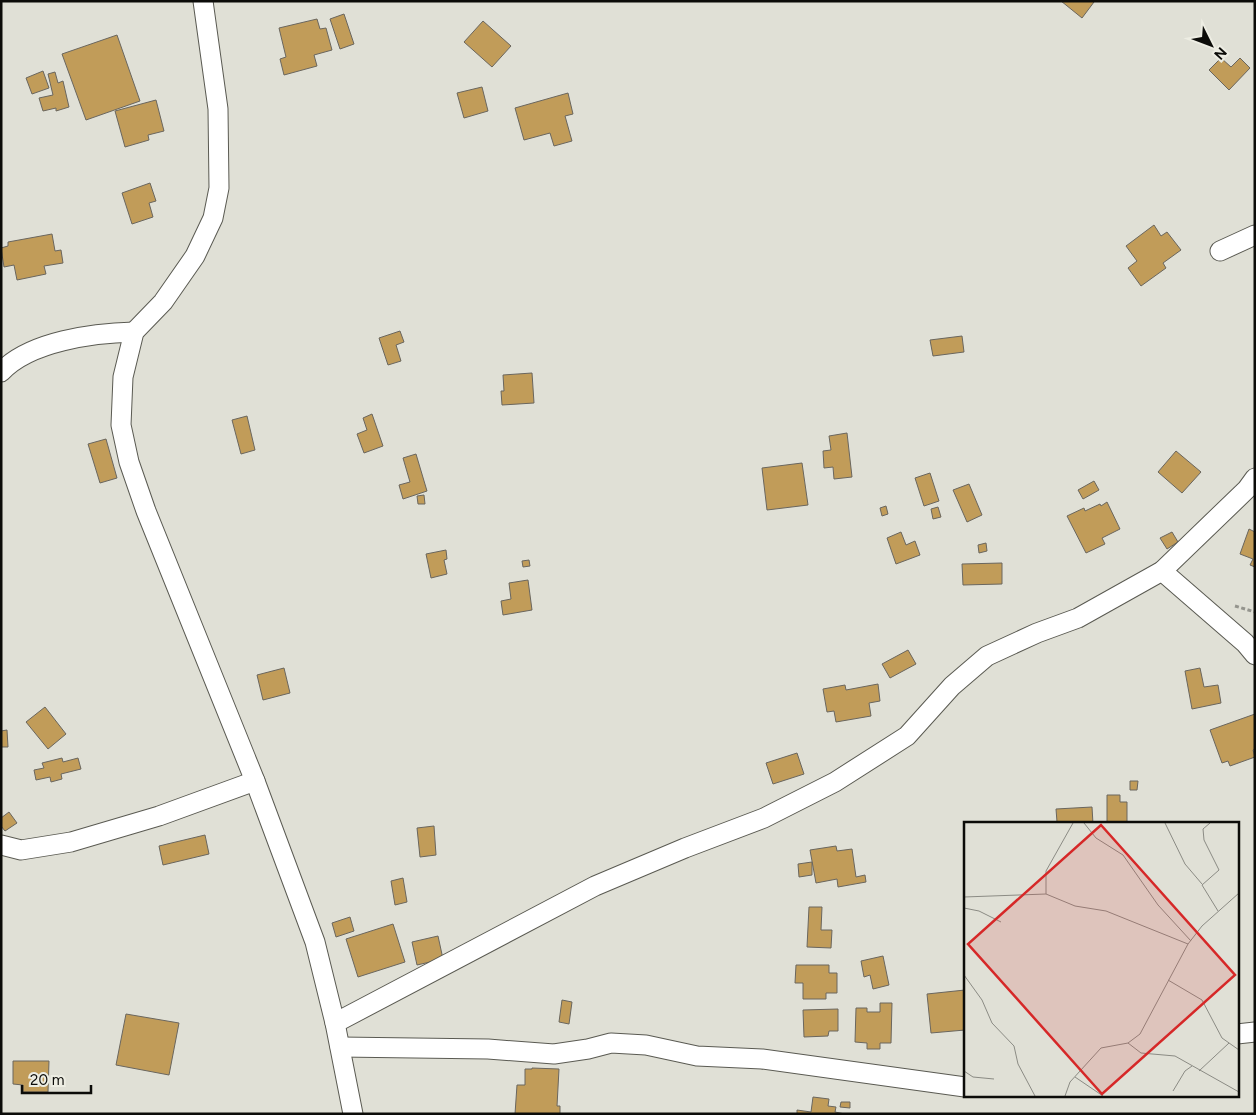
<svg xmlns="http://www.w3.org/2000/svg" width="1256" height="1115" font-family="Figtree,sans-serif">
<style>
.building{fill:#c19c59;stroke:#6a665e}
.lines{fill:none;stroke-linecap:round;stroke-linejoin:round}
.minor-casing{stroke:#5a5a52;stroke-width:21}
.path{stroke:#94948d;stroke-width:3;stroke-dasharray:4 2.5;stroke-linecap:butt}
.minor{stroke:#fff;stroke-width:19}
.inset-road{fill:none;stroke:#8b8b84;stroke-width:1}
.view{fill:#d62828;fill-opacity:0.15;stroke:#d62828;stroke-width:2.5}
.inset-edge{fill:none;stroke:#0c0c09;stroke-width:2.5}
</style>
<rect width="100%" height="100%" fill="#e0e0d6"/>
<g class="building">
<polygon points="1061,1 1092,1 1094,2 1082,18"/>
<polygon points="344,14 354,44 340,49 330,19"/>
<polygon points="317,19 320,29 326,28 332,50 314,55 317,66 284,75 280,59 286,57 279,28"/>
<polygon points="483,21 511,46 492,67 464,42"/>
<polygon points="117,35 140,101 86,120 62,54"/>
<polygon points="1221,58 1231,67 1240,58 1250,68 1229,90 1209,70"/>
<polygon points="43,71 49,88 32,94 26,78"/>
<polygon points="55,72 58,83 63,81 69,107 56,111 56,108 43,111 39,98 53,95 48,74"/>
<polygon points="482,87 488,111 464,118 457,93"/>
<polygon points="568,93 573,114 565,116 572,141 554,146 550,133 524,140 515,108"/>
<polygon points="156,100 164,131 148,135 149,140 125,147 115,111"/>
<polygon points="150,183 156,201 149,203 153,217 132,224 122,193"/>
<polygon points="1154,225 1161,236 1167,232 1181,250 1163,263 1166,268 1141,286 1128,268 1137,261 1126,246"/>
<polygon points="52,234 55,251 61,250 63,263 44,266 46,274 17,280 14,265 4,267 1,248 8,246 8,242"/>
<polygon points="400,331 404,342 396,345 401,361 388,365 379,338"/>
<polygon points="962,336 964,352 933,356 930,340"/>
<polygon points="532,373 534,403 502,405 501,391 504,391 503,375"/>
<polygon points="372,414 383,446 364,453 357,434 367,430 363,418"/>
<polygon points="247,416 255,450 241,454 232,420"/>
<polygon points="847,433 852,477 834,479 833,467 824,468 823,451 831,450 829,436"/>
<polygon points="106,439 117,478 100,483 88,444"/>
<polygon points="1176,451 1201,472 1182,493 1158,472"/>
<polygon points="416,454 427,491 403,499 399,485 410,482 403,458"/>
<polygon points="802,463 808,505 767,510 762,468"/>
<polygon points="930,473 939,501 924,506 915,478"/>
<polygon points="1094,481 1099,490 1083,499 1078,490"/>
<polygon points="969,484 982,515 967,522 953,490"/>
<polygon points="424,495 425,504 418,504 417,496"/>
<polygon points="1107,502 1120,529 1102,538 1105,544 1086,553 1067,516 1084,508 1085,511 1100,504 1101,506"/>
<polygon points="886,506 888,514 882,516 880,508"/>
<polygon points="938,507 941,517 933,519 931,509"/>
<polygon points="1249,529 1255,532 1255,567 1250,565 1253,559 1240,554"/>
<polygon points="901,532 906,545 915,541 920,555 896,564 887,538"/>
<polygon points="1172,532 1178,542 1167,549 1160,538"/>
<polygon points="986,543 987,551 979,553 978,545"/>
<polygon points="446,550 447,559 444,560 447,574 431,578 426,554"/>
<polygon points="529,560 530,566 523,567 522,561"/>
<polygon points="1002,563 1002,584 963,585 962,564"/>
<polygon points="528,580 532,610 503,615 501,601 511,599 509,583"/>
<polygon points="908,650 916,664 890,678 882,664"/>
<polygon points="284,668 290,693 263,700 257,675"/>
<polygon points="1200,668 1204,687 1218,685 1221,703 1192,709 1185,671"/>
<polygon points="878,684 880,701 869,703 871,716 836,722 834,711 827,712 823,689 845,685 846,690"/>
<polygon points="45,707 66,734 48,749 26,722"/>
<polygon points="1255,714 1255,749 1253,750 1255,757 1230,766 1228,761 1222,763 1210,730"/>
<polygon points="7,730 8,747 1,747 1,731"/>
<polygon points="797,753 804,774 773,784 766,763"/>
<polygon points="62,758 63,762 78,758 81,769 61,774 62,779 51,782 50,777 36,780 34,770 44,768 42,763"/>
<polygon points="1130,781 1138,781 1137,790 1130,790"/>
<polygon points="1107,795 1120,795 1120,802 1127,802 1127,824 1107,824"/>
<polygon points="1092,807 1093,824 1050,824 1050,822 1057,822 1056,809"/>
<polygon points="9,812 17,823 5,831 1,826 1,818"/>
<polygon points="434,826 436,855 420,857 417,828"/>
<polygon points="205,835 209,854 163,865 159,846"/>
<polygon points="836,846 837,851 852,849 856,877 865,875 866,882 838,887 837,879 816,883 810,850"/>
<polygon points="812,862 812,875 799,877 798,864"/>
<polygon points="403,878 407,902 395,905 391,881"/>
<polygon points="809,907 822,907 821,930 832,930 831,948 807,947"/>
<polygon points="350,917 354,931 336,937 332,923"/>
<polygon points="393,924 405,962 358,977 346,939"/>
<polygon points="438,936 443,959 417,965 412,942"/>
<polygon points="883,956 889,985 873,989 870,975 864,977 861,961"/>
<polygon points="796,965 829,965 829,973 837,973 837,993 826,993 826,999 803,999 803,983 795,983"/>
<polygon points="965,990 965,1030 931,1033 927,994"/>
<polygon points="562,1000 572,1002 569,1024 559,1022"/>
<polygon points="880,1003 892,1003 891,1043 880,1043 880,1049 867,1049 867,1043 855,1042 856,1008 867,1008 867,1012 880,1012"/>
<polygon points="838,1009 838,1031 829,1031 828,1036 804,1037 803,1010"/>
<polygon points="126,1014 179,1023 169,1075 116,1065"/>
<polygon points="13,1061 49,1061 48,1092 23,1092 23,1085 13,1084"/>
<polygon points="532,1068 559,1069 557,1106 560,1106 560,1114 515,1114 517,1085 525,1085 525,1069 532,1069"/>
<polygon points="813,1097 829,1099 828,1106 836,1107 835,1112 845,1114 797,1114 797,1110 811,1112"/>
<polygon points="841,1102 850,1102 850,1108 840,1107"/>
</g>
<g class="lines">
<defs>
<g id="minor">
<polyline points="203,1 218,109 219,188 213,218 195,256 163,302 134,332 123,377 121,425 129,462 146,511 255,781 315,942 335,1023 353,1114"/>
<polyline points="1220,251 1255,235"/>
<path d="M1,372c29,-31 93,-39 133,-40"/>
<polyline points="1162,571 1245,643 1255,655"/>
<polyline points="1,845 21,850 71,842 159,816 255,781"/>
<polyline points="335,1023 595,886 685,848 764,818 835,782 907,736 952,686 987,656 1037,633 1078,618 1162,571 1247,489 1255,478"/>
<polyline points="1237,1034 1255,1032"/>
<polyline points="340,1047 488,1049 554,1054 588,1049 611,1043 646,1045 697,1056 762,1059 965,1087"/>
</g>
</defs>
<use href="#minor" class="minor-casing"/>
<polyline class="path" points="1235,606 1255,612"/>
<use href="#minor" class="minor"/>
</g>
<g transform="translate(964 822)">
<rect width="275" height="275" fill="#e0e0d6"/>
<path class="inset-road" d="M120,1l12,15 27,17 35,50 33,36M201,1l20,41 17,20M246,1l-7,6 1,11 15,30 -17,15 16,26M82,72v-23l27,-48M0,75l82,-3 29,12 31,5 82,33M0,86l15,3 22,11M0,153l18,25 10,23 22,23 4,18 17,32M204,158l34,20 20,38 17,12M164,221l13,10 34,3 64,36M0,249l9,6 21,2M235,249l30,-28M111,255l28,19M209,269l12,-20 7,-5M101,274l5,-14 31,-34 27,-5 12,-9 48,-90 14,-18 37,-33"/>
<path class="view" d="M137,3l134,150 -133,119 -134,-150z"/>
<rect width="275" height="275" class="inset-edge"/>
</g>
<rect width="1256" height="1115" fill="none" stroke="#0c0c09" stroke-width="5"/>
<g transform="translate(1211 45) rotate(132)" stroke="#edede3" stroke-width="4" paint-order="stroke">
<path d="M0-4L9 19L0 12L-9 19Z" fill="#0c0c09"/>
<text y="-8" font-size="14" font-weight="bold" text-anchor="middle" fill="#0c0c09">N</text>
</g>
<path d="M22 1085v8h69v-8" fill="none" stroke="#0c0c09" stroke-width="2.5"/>
<text x="30" y="1085" font-size="15" fill="#0c0c09" stroke="#edede3" stroke-width="4" paint-order="stroke">20 m</text>
</svg>
